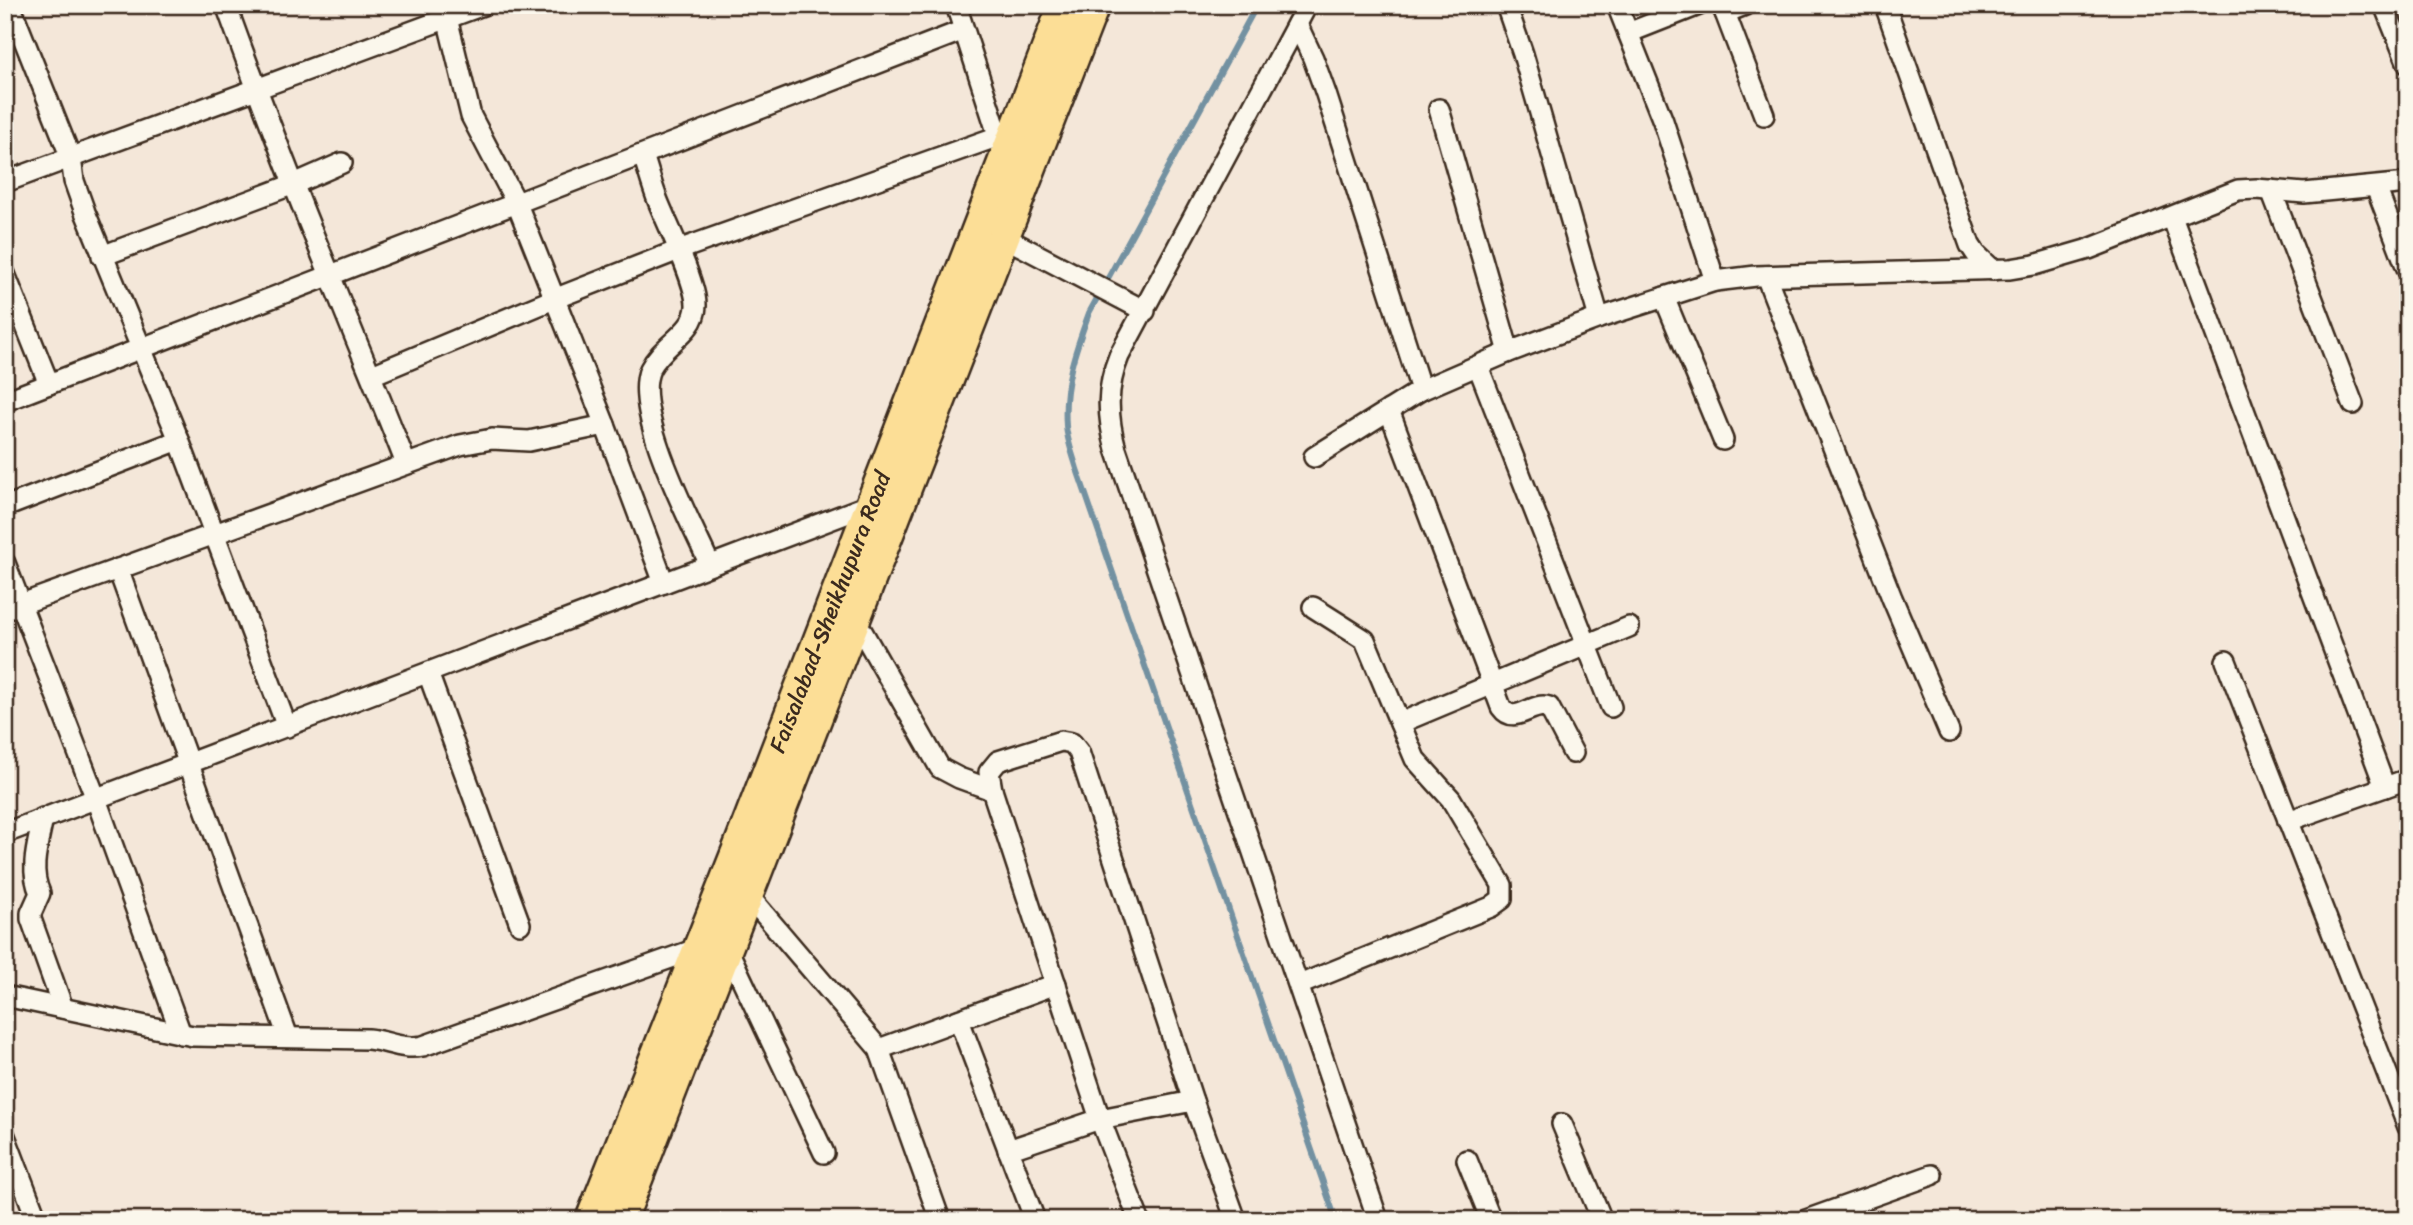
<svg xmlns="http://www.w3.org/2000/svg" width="2413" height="1225" font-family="Sriracha,sans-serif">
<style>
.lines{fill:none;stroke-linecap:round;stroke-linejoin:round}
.stream{stroke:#7391a1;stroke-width:6}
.minor-casing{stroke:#3b2a1e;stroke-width:24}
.highway-casing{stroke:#3b2a1e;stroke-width:35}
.minor{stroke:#fbf7ec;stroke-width:19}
.highway{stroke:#fcde96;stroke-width:30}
.labels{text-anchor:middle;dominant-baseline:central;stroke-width:7;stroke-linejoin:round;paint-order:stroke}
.street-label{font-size:23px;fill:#3b2a1e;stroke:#fbf7ec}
</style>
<rect width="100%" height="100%" fill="#f4e7d9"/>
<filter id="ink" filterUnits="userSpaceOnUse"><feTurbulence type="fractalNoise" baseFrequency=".0143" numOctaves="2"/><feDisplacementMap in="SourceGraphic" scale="14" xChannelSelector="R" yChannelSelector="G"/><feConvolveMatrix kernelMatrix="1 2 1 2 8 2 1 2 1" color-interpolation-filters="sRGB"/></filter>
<g filter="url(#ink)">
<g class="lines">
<path class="stream" d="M1257,5l-168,308c-14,38 -26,72 -23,113 1,14 7,29 11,43l259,751"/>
<defs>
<g id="minor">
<polyline points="10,5 71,158 74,181 85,212 179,440 287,727"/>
<path d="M226,5c33,91 67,181 104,270 25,64 52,126 76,189"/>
<polyline points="442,5 447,18 471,116 517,204 605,425 664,583"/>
<polyline points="956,5 1002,147"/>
<path d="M1307,5l-188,351c-13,32 -12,60 -3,93l262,771"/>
<polyline points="1506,5 1523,54 1599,318"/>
<polyline points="1617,5 1663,121 1715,281"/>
<polyline points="1722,5 1764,115"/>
<polyline points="1885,5 1970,245 1976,254 1993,270"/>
<polyline points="2384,5 2408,64"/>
<polyline points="1725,13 1745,5"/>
<polyline points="1297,24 1313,58 1326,94 1421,390"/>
<polyline points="1628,33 1699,5"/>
<polyline points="1439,109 1509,352"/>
<path d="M643,155c5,15 9,31 15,46 9,23 39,83 38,105 -1,27 -33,37 -46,63 -19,42 42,155 60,196"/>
<polyline points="5,182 483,5"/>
<polyline points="2376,187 2408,271"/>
<polyline points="2271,190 2353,404"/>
<polyline points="2172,217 2385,787"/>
<polyline points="994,232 1145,311"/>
<polyline points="102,256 294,184 342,163"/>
<polyline points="5,274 49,384"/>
<polyline points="1766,276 1892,598 1949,732"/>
<polyline points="1664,297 1723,440"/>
<polyline points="1478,366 1611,707"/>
<polyline points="372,375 554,299 684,248 999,136"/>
<polyline points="5,401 964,30"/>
<path d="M1389,410l112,297c14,20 30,-6 48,0l24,46"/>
<polyline points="1314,457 1421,390 1509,352 1599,318 1715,281 1756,276 2010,269 2034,265 2089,249 2238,190 2256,189 2304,193 2408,183"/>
<polyline points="5,507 179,440"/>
<polyline points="5,563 96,799 181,1034"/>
<polyline points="118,569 288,1037"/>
<polyline points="5,610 460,445 492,439 529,441 605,425"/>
<polyline points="854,617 940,768 959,778 992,790"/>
<polyline points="2226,661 2408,1127"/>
<polyline points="428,673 520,924"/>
<polyline points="1400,723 1629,627"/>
<path d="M43,818c-5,26 -14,51 -3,75l-9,20v6l32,89"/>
<polyline points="2288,821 2408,779"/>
<polyline points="5,833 869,505"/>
<polyline points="747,894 879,1049 940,1220"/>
<polyline points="727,948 824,1153"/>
<polyline points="1299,985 1491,907 1502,899 1502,885 1451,799 1415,759 1365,640 1313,607"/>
<path d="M5,996l188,40 175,3c20,2 34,11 55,7l276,-98"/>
<polyline points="959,1020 1035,1220"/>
<polyline points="879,1049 1056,984"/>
<polyline points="1562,1124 1602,1220"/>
<polyline points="5,1136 37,1220"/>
<polyline points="1008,1150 1100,1119 1193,1101"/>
<polyline points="1467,1160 1491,1220"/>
<polyline points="1139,1220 1100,1119 992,790 989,772 998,761 1061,741 1072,743 1079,752 1193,1101 1236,1220"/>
<polyline points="1806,1220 1932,1175"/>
</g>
<g id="highway">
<path id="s1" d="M591,1220l147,-371 326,-844"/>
<polyline points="621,1220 1094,5"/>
</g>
</defs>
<use href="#minor" class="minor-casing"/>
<use href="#highway" class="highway-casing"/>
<use href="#minor" class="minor"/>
<use href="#highway" class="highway"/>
</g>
</g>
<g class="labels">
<g class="street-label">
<text stroke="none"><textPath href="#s1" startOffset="653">Faisalabad-Sheikhupura Road</textPath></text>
</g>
</g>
<rect width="2413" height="1225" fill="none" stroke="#fbf7ec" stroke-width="28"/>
<rect x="14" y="14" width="2385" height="1197" fill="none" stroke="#3b2a1e" stroke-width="2.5" filter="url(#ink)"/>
</svg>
